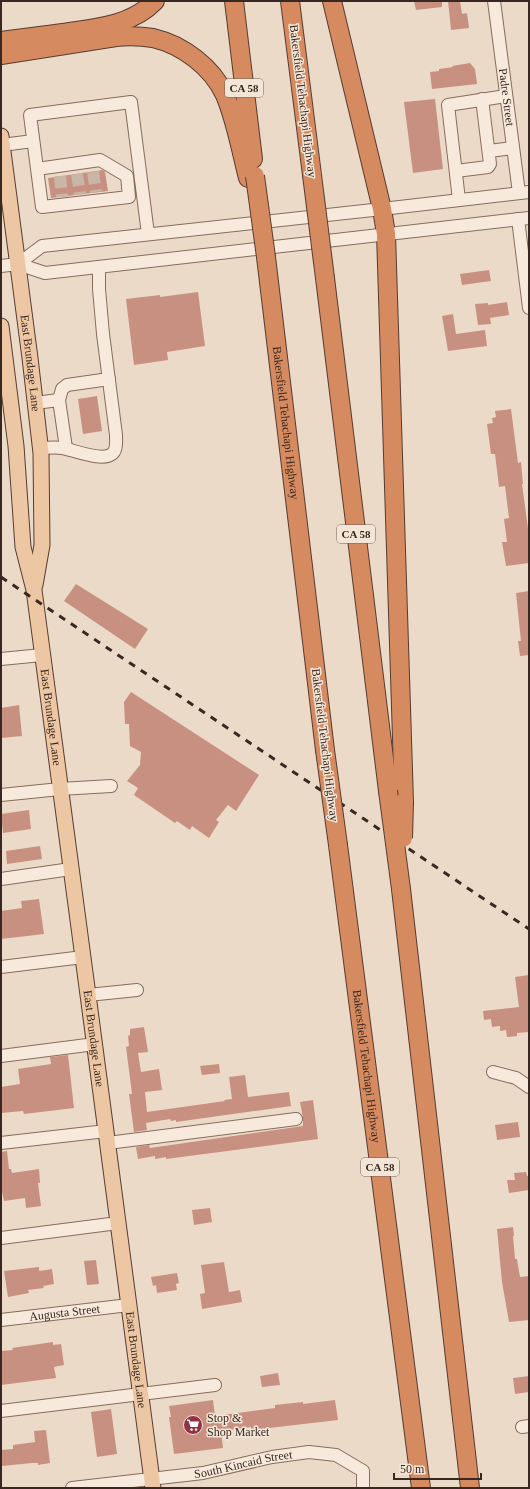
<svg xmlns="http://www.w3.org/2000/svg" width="530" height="1489" font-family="'Times New Roman',serif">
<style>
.building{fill:#c89080}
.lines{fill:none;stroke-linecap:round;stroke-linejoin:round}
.minor-tunnel{stroke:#c8b6a7;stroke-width:12;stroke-dasharray:12 6;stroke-linecap:butt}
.minor-casing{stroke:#876c5e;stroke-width:14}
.major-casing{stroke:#563b32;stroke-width:17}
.highway-casing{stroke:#563b32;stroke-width:20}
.minor{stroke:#f7e9db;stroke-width:12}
.major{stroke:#edc7a3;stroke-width:15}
.highway{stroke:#d68a5f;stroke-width:18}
.rail{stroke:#392821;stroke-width:3;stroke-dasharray:7 7;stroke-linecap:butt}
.highway-bridge-casing{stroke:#563b32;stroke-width:20;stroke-linecap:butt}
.highway-bridge{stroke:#d68a5f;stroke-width:18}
.labels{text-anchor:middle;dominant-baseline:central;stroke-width:3;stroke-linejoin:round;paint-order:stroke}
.shield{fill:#f4e6d7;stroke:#716158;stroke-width:1}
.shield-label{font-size:11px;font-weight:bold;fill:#392821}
.street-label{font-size:12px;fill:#392821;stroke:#f4e6d7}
.poi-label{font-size:12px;fill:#392821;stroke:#f4e6d7;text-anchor:start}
</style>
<rect width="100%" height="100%" fill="#ecdac8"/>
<g class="building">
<polygon points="414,1 442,1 442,7 416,10"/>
<polygon points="448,1 460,1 462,14 467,13 469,28 451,30"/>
<polygon points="470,63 475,69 477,84 432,89 430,72 439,71 439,69 453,67 452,66"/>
<polygon points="435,99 443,169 413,173 404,102"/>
<polygon points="103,170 105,172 108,191 51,198 48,178"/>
<polygon points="489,270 491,281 462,285 460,274"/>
<polygon points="198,292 205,346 167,352 168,360 134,365 126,299 160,295 160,297"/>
<polygon points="507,302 509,315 490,318 491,324 478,325 475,304 488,303 488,305"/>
<polygon points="453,314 456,334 485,330 487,346 448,351 442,316"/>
<polygon points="97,396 102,431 83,434 78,399"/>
<polygon points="511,409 518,463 521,462 523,484 522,484 529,536 529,563 506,566 502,542 507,542 504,519 509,518 505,486 499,487 495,454 491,454 487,424 493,423 492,418 496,417 495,411"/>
<polygon points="76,584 148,629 135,649 64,601"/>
<polygon points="529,591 529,655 520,656 518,641 521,641 516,593"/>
<polygon points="131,692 259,775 236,811 228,805 216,820 219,822 209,838 192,826 190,830 177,821 175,823 134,795 138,788 127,781 140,765 141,752 130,746 129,724 125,724 124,702"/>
<polygon points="19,705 22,736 1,738 1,708"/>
<polygon points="29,810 31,829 3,833 1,814"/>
<polygon points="40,846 42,859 7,864 6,851"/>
<polygon points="39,899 44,934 1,939 1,911 22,908 21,901"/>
<polygon points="529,975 529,1032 517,1033 517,1036 507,1037 506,1030 500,1031 500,1026 492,1027 491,1019 484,1020 483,1011 519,1007 515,977"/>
<polygon points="144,1027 148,1052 138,1053 141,1072 159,1069 162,1090 145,1092 147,1112 225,1101 224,1100 232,1099 229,1077 245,1075 248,1097 289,1092 291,1106 176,1122 176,1120 171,1121 170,1119 146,1123 147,1130 134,1132 129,1094 132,1094 126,1047 129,1046 128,1036 130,1035 130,1029"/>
<polygon points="68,1055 74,1108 24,1114 23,1111 1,1113 1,1087 20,1084 18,1069 51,1064 50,1057"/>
<polygon points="219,1064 220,1073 202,1075 200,1066"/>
<polygon points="313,1100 318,1139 166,1159 166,1157 155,1159 155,1156 138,1159 136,1147 149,1145 150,1148 303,1126 303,1118 300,1102"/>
<polygon points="518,1122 520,1137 497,1140 495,1125"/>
<polygon points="7,1151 9,1169 11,1169 12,1173 39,1169 40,1183 38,1183 41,1206 26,1208 25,1198 4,1201 1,1187 1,1152"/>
<polygon points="526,1172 527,1176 529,1176 529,1190 509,1193 507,1180 515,1180 514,1173"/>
<polygon points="210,1208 212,1222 194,1225 192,1210"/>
<polygon points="513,1227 514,1236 513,1236 515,1259 517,1259 520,1277 529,1276 529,1320 509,1322 502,1282 497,1229"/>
<polygon points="96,1260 99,1284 87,1285 84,1261"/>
<polygon points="224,1262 229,1292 240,1290 242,1302 202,1309 200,1294 205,1293 201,1265"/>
<polygon points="39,1267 39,1271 52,1269 54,1284 43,1286 44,1288 28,1290 29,1293 8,1297 4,1271"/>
<polygon points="177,1273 179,1283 176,1284 177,1290 157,1293 156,1285 153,1286 151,1277"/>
<polygon points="53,1342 53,1345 61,1344 64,1365 54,1367 56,1378 1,1385 1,1351 13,1350 12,1348"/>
<polygon points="278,1373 280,1385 262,1387 260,1376"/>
<polygon points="529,1376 529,1392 515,1394 513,1378"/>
<polygon points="213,1400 215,1416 275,1408 275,1405 303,1402 303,1404 335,1400 338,1420 251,1430 251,1427 221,1431 223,1448 174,1454 169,1417 171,1417 169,1406"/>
<polygon points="111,1409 117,1454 97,1457 91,1412"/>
<polygon points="46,1430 50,1463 38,1465 38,1463 32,1463 2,1466 1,1450 13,1449 13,1445 35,1442 34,1431"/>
</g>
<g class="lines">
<g class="minor-tunnel">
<polyline points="93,172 96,192"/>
<polyline points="77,174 80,194"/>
<polyline points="60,176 62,197"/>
</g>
<defs>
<g id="minor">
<path id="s1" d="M494,1l25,192"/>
<polyline points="2,145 33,141"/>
<polyline points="489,151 513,148"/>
<polyline points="37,169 100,160 127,176 129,197 42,207 30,115 131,102 148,234"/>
<polyline points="456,171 488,167 490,164 482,99"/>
<polyline points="459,200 448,105 506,96"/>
<polyline points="518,219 529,308"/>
<polyline points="18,264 42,246 382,209 529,192"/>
<polyline points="1,266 18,264 45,273 529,218"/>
<polyline points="59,400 62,389 67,385 109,379"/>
<polyline points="35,403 59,400 66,448"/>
<path d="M40,448c7,0 15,-1 22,0 12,2 42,15 51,5 4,-4 3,-13 3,-18l-13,-101 -4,-45v-22"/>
<polyline points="1,659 42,655"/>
<polyline points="1,795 60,789 111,786"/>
<polyline points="1,879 71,869"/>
<polyline points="1,967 83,957"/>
<polyline points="88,995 137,990"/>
<polyline points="1,1056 95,1044"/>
<polyline points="493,1072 516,1078 529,1087"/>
<polyline points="1,1143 106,1131"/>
<polyline points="108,1143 296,1119"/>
<polyline points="1,1238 118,1223"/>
<path id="s2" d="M1,1320l128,-15"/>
<polyline points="1,1411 215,1385"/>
<polyline points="522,1427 529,1426"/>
<path id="s3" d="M72,1488l131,-15 69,-16 37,-5 27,3 27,16v17"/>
</g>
<g id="major">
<path id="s4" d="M1,136l29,222 11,95 1,92 -7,40"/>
<path id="s5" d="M1,326l15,120 7,101 11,43 54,405 65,493"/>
</g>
<g id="highway">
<polyline points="234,1 253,159"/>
<polyline points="290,1 312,175"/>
<polyline points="332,1 382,209 386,234 404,802"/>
<path d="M1,41c21,-3 41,-5 62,-8 32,-5 68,-7 92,-32"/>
<path d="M1,55l115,-18c12,-1 24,-1 37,1 30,7 59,29 72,57 11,26 16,56 23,83"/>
<path id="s6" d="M266,257l59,493"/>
<polyline points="325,278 388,791"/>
<path id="s7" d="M338,845l83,643"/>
<polyline points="401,889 470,1488"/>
</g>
</defs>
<use href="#minor" class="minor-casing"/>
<use href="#major" class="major-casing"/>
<use href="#highway" class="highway-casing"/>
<use href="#minor" class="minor"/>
<use href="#major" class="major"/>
<use href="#highway" class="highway"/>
<polyline class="rail" points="1,577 529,929"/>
<defs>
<g id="highway-bridge">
<polyline points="312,175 325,278"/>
<polyline points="255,176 266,257"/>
<polyline points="325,750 338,845"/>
<polyline points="388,791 401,889"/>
<polyline points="403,838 404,802"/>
</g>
</defs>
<use href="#highway-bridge" class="highway-bridge-casing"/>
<use href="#highway-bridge" class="highway-bridge"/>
</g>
<defs>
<symbol id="supermarket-disc" viewBox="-11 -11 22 22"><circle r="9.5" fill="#933145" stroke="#f4e6d7"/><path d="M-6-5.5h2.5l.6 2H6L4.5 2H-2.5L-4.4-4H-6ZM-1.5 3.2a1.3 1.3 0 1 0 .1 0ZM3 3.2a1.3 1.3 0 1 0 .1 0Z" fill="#fff"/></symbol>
</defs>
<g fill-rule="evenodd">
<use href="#supermarket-disc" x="182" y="1414" width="22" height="22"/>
</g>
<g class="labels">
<g class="shield">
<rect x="225" y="79" width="38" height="18" rx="3"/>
<rect x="337" y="525" width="38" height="18" rx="3"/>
<rect x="361" y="1158" width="38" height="18" rx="3"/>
</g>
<g class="shield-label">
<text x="244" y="88">CA 58</text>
<text x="356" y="534">CA 58</text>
<text x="380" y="1167">CA 58</text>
</g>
<g class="street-label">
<text stroke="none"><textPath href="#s1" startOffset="97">Padre Street</textPath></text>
<text transform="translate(303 101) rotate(83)">Bakersfield Tehachapi Highway</text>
<text stroke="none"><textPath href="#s4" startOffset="229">East Brundage Lane</textPath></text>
<text stroke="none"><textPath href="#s6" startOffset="167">Bakersfield Tehachapi Highway</textPath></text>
<text stroke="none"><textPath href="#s5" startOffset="395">East Brundage Lane</textPath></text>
<text transform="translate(325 745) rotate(83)">Bakersfield Tehachapi Highway</text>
<text stroke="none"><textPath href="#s5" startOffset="719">East Brundage Lane</textPath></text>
<text stroke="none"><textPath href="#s7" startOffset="223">Bakersfield Tehachapi Highway</textPath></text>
<text stroke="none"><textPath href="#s2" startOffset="64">Augusta Street</textPath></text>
<text stroke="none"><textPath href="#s5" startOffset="1043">East Brundage Lane</textPath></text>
<text stroke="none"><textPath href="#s3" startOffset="173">South Kincaid Street</textPath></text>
</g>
<g class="poi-label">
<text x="207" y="1418">Stop &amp;<tspan x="207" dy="14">Shop Market</tspan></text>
</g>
</g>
<rect width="530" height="1489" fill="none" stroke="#392821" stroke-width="4"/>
<path d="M394 1473v6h87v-6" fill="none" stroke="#392821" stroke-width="2"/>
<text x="400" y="1473" font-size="12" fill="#392821" stroke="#f4e6d7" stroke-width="3" paint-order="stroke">50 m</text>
</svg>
